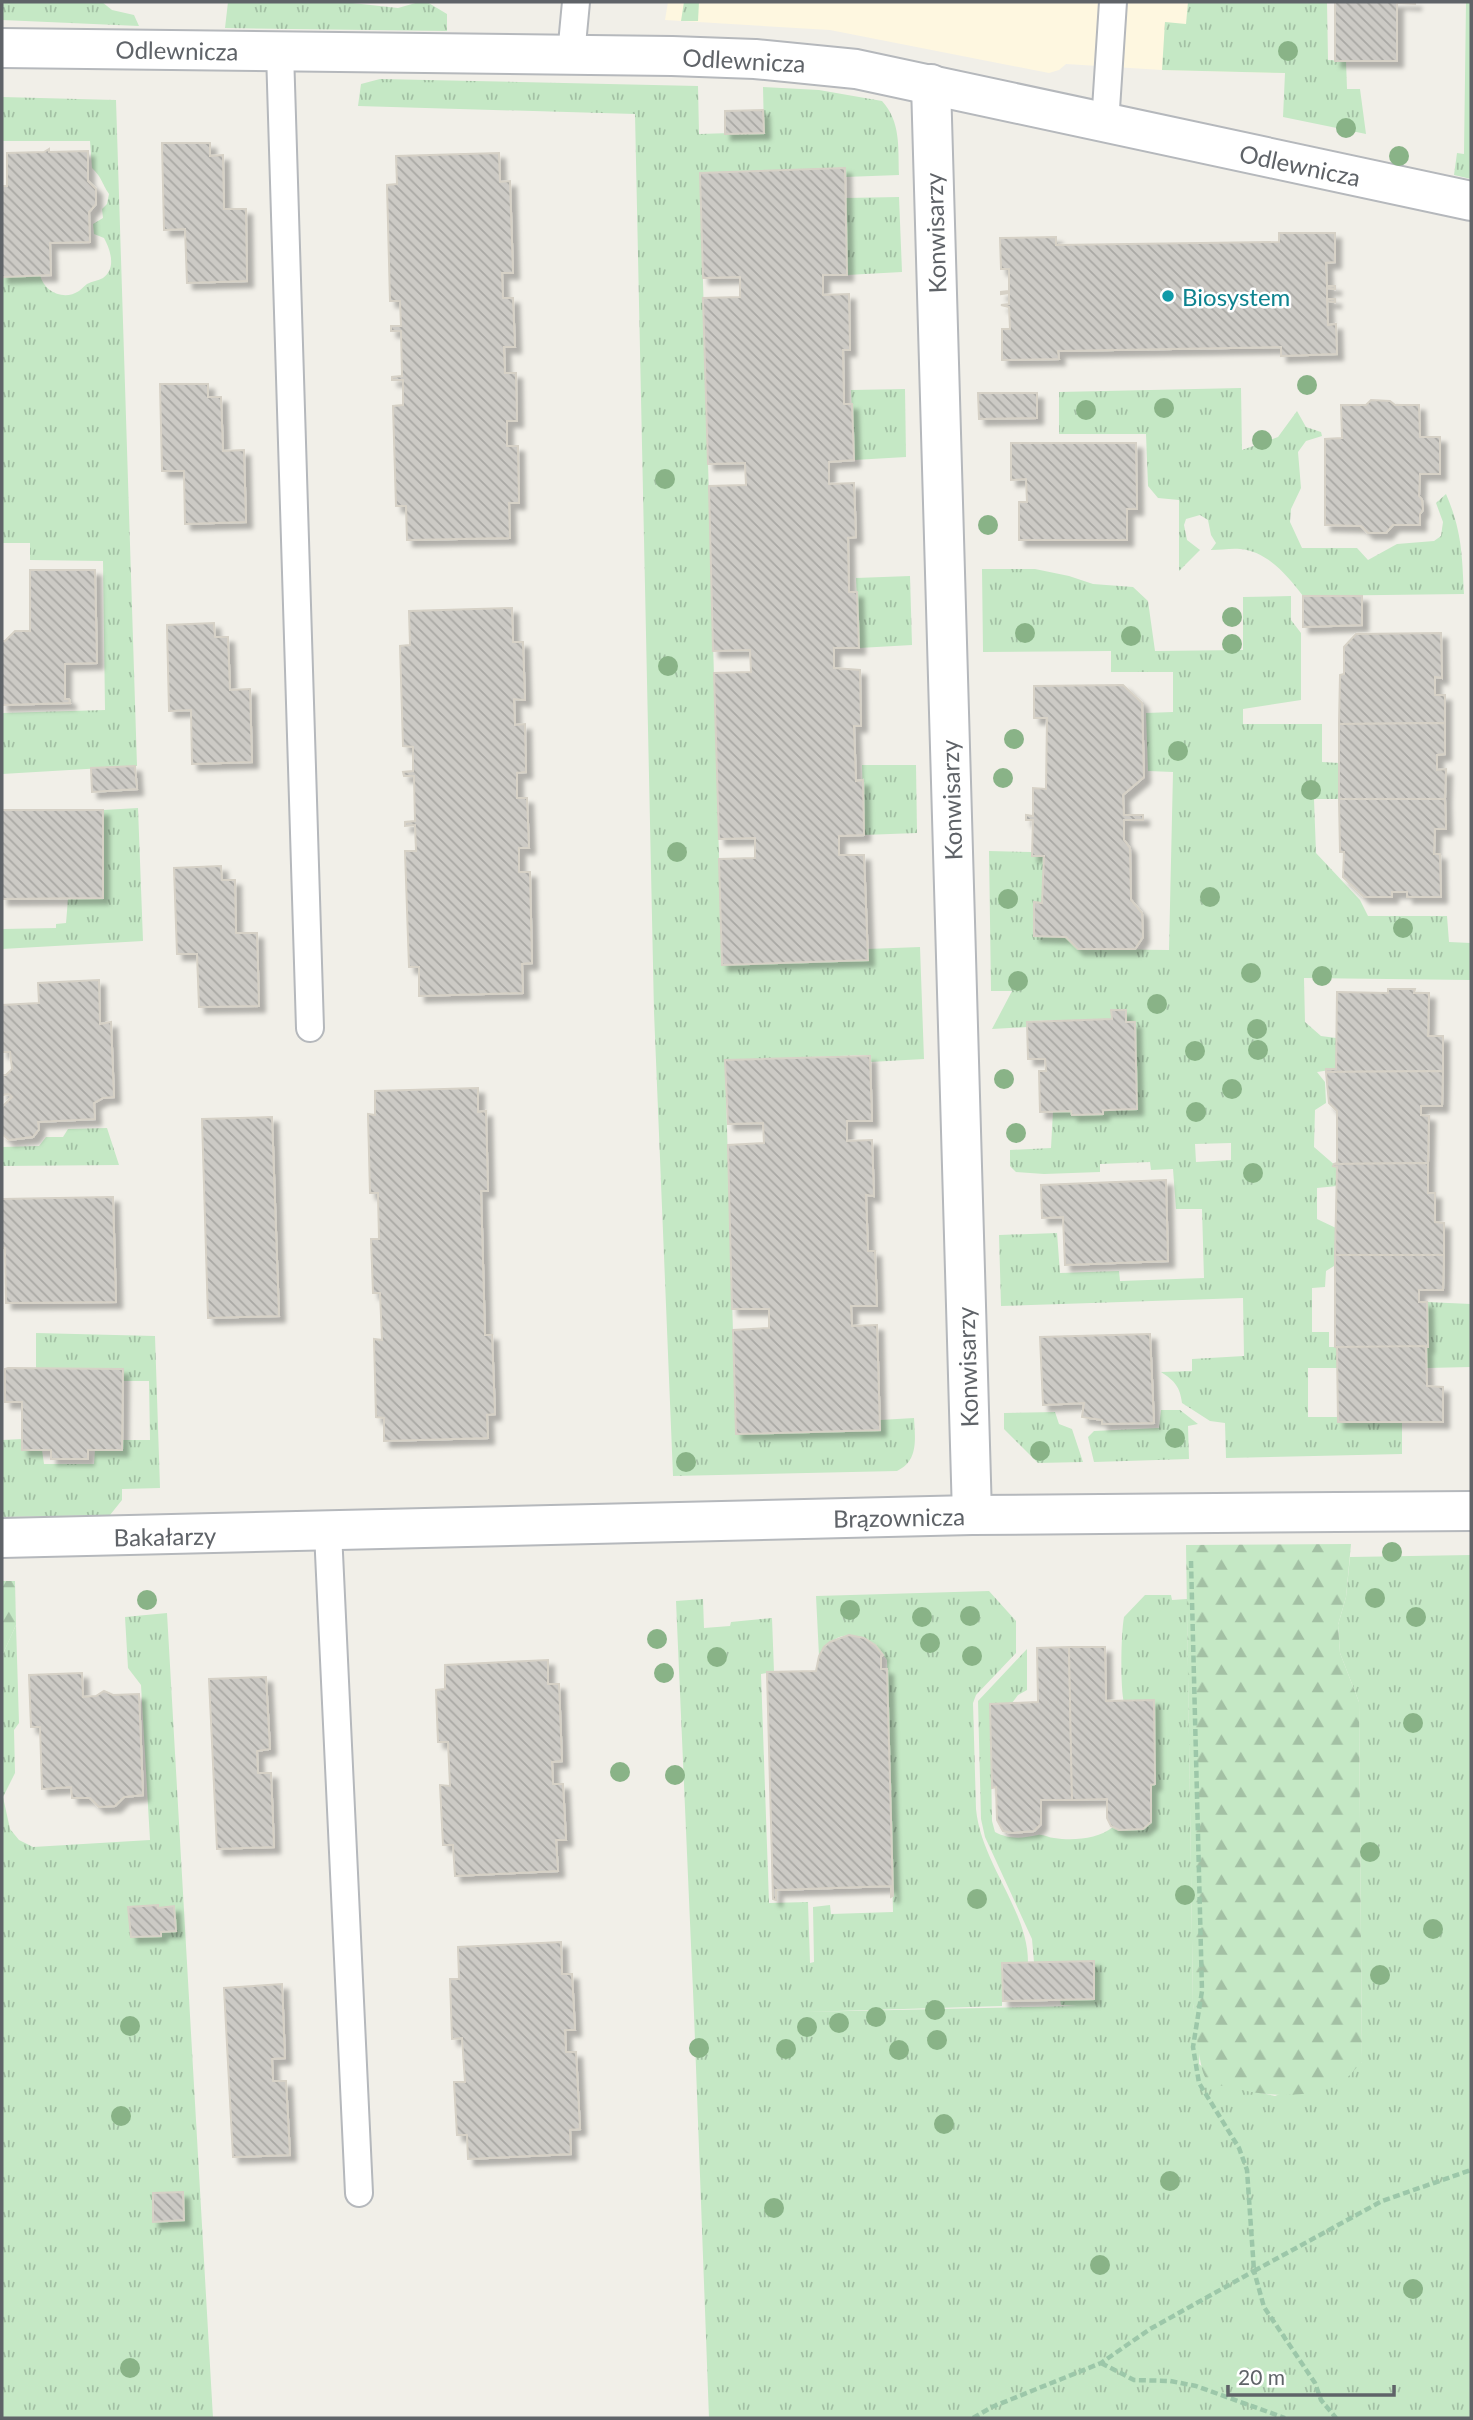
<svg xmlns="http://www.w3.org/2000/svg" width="1473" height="2420" font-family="Lato,sans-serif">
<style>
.commercial{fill:#fef7e0}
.grass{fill:url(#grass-tufts);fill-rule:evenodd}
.forest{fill:url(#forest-firs)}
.building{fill:url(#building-back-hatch);stroke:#d6d1c6;stroke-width:2;filter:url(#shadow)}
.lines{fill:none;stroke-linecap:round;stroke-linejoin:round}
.lane-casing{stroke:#b5b8bc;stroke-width:30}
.street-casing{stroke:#b5b8bc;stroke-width:42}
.path{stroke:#9cc7a9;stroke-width:4.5;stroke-dasharray:7 3.5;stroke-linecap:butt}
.lane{stroke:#fff;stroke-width:26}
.street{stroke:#fff;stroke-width:38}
.tree{fill:#89b387}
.culture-dot{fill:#0f9aa8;stroke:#fff;stroke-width:2.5}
.labels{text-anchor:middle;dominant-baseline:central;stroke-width:5;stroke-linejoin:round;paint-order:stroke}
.street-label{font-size:24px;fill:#5f6368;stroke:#fff}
.culture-label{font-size:24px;fill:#0d838f;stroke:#fff;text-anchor:start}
</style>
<defs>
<pattern id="grass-tufts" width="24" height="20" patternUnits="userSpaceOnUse" patternTransform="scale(1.75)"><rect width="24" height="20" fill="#c5e8c5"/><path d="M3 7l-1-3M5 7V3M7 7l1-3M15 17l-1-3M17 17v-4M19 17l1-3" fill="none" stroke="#a3c0a4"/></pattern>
<pattern id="forest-firs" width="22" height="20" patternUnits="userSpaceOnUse" patternTransform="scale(1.75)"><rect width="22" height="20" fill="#c5e8c5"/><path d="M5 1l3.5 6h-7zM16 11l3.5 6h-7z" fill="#a3c0a4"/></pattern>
<pattern id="building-back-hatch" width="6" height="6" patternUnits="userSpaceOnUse" patternTransform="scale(1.75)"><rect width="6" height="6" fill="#cccac5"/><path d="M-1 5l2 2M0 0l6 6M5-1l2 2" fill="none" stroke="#a9a8a4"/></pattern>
<filter id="shadow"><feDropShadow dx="6" dy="6" stdDeviation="2" flood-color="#0004"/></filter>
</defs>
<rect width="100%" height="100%" fill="#f1efe8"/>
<polygon class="commercial" points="668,2 1287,2 1285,73 1162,70 1066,64 1059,70 1049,73 830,30 665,20"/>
<g class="grass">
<polygon points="2,2 102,2 112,10 134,15 139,26 2,20"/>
<polygon points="228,2 343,2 398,8 419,2 427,2 447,14 447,31 225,28"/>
<polygon points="684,2 699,2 698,21 681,21"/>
<polygon points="1188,2 1327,2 1328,60 1346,61 1347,89 1360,89 1366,134 1283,117 1285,73 1162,70 1165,22 1186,24"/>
<polygon points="1466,2 1471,2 1471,179 1454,175 1457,153 1464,154"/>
<path d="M380,79l318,7 1,48 65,-2 -1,-45 56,3 63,11c19,21 16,46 17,74l-54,2 -145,-3 22,790 143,-4h2v-11l53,-2 4,112 -54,3v-6l-3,-1 -142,5 11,374 144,-4v-10l34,-2c1,20 5,43 -17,53l-224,5 -19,-464 -19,-898 -277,-8 3,-22z"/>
<path d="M2,97l114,3 21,666 -135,8v-61l103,-3 -2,-149 -73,-1v-17h-28v-263l2,-3 36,-2c4,17 24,26 39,16 3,-2 5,-5 8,-7 5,-3 11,-3 16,-6 14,-10 7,-29 1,-40l-10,-4 -1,-10 10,-6 -1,-9 5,-5 2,-10c-8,-12 -6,-15 -17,-26l-2,-27h-88z"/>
<polygon points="899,197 902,272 847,275 845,198"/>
<path d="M1241,388l1,62 36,-13 19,-26 9,16 15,5 1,4 -16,5 -8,11 3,36 -10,21 -1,13 12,26h55l11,12 29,-16 37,-3 7,-5 2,-14 -7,-19 10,-9c16,37 16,61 18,100l-161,2c-15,-20 -36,-45 -63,-47 -9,-1 -19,1 -29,1l5,-7 -5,-8 -3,-15 -8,-5 -14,4 -2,6 3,15 13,10 -21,21v-71l-21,-2 -10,-12 -2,-52h-87v-42z"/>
<polygon points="905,389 906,457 854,460 851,390"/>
<path d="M982,569h53l34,7 24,8 40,3 15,14 7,50 88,-1v-53l48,-1v24l10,13v67l-58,9v15h79v38l17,1v36h-25l2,54 44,47 8,16h79l2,26 22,1v37l-167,-2 1,44 16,14 15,2v31l-19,3 8,10 1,21 -11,7 -1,37 23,20v19l-20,2v31l19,9 -2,38 -8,5 -1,16 -13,1v44h17v15h8v21h-29v49h29l1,5h64v32l-176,4 -1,-35 -15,-2 -28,-18c-2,-16 -7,-22 -21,-31l31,-1v-12l52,-3 -1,-58 -242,8 -2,-71 58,-2 3,40 59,-2 1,10 84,-3 -2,-69h-26l-3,-40 -22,1 -1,-8 -50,2v8l-56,2 -28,-2 -6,-6v-16l41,-2 2,-37h18l1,4 65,-7 -2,-85 -9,-1 -1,-12h-13v9l-85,2v6l-35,2 20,-38h-21l-2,-140 43,1v4h12l-2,47h-8v33l32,1 12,12 91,1 4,-178 -25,-1 -2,-58 27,-1v-40h-62v-21l-128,1zM1231,1143v17l-35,2 -1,-18z"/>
<polygon points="910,576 912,645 859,648 856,578"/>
<polygon points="862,765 916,765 917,833 864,835"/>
<polygon points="138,808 143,941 2,949 2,929 56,928 56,924 66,923 68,899 103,898 103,810"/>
<polygon points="107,1128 119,1165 2,1166 2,1147 39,1146 46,1137 63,1137 68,1129"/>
<polygon points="1427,1302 1471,1304 1471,1367 1427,1368"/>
<polygon points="36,1333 155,1336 160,1488 122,1489 122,1500 110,1515 2,1517 2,1440 22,1439 42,1450 44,1464 94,1464 95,1450 122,1450 123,1440 150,1440 149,1381 123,1381 122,1369 36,1369"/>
<polygon points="1161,1410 1180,1410 1198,1424 1188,1426 1189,1459 1094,1462 1088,1437 1094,1431 1159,1428"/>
<polygon points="1055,1412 1059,1424 1072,1429 1083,1462 1038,1463 1004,1429 1004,1413"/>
<path d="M1471,1555v863h-762l-15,-404 -18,-413 27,-2 1,29 26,-2 1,-4 41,-4 2,54 -13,2 8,229 39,-1 2,61 4,-1 -1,-55 17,-2 1,9 62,-2 -6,-252c-12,-18 -36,-35 -57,-17 -4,3 -8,9 -11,13l-3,-60 173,-5 27,30v32l-40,42 -3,8 3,106c5,54 52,101 52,153l-25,1 -1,43 -198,6 273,-6 -16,-1 -1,-6 34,-1v-37l-60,1 -2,-23 -47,-102 -4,-18 -3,-118 49,-52v41l-9,5 -6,8 -22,1 2,117 3,11c15,8 28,6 43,3 5,-1 11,3 16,3 19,3 44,1 59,-11l6,3 27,-3c20,-24 -15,-95 -22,-124 -4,-16 -3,-70 0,-86l21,-22h26l1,5 15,-1 6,405 7,40 -1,20 24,21 52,11 87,-34 -3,-360 -19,-49 -2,-28 8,-28 4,-40z"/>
<path d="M167,1613l46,805h-211v-762l14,-31 3,98 -5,7 1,43 -12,24 7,32 9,11 14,7 117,-7 -9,-155 -13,-17 -3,-51zM158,1905v3l16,-2 2,25 -15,1 -1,4 -29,1 -2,-29zM182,2192l2,28 -30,2 -1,-29z"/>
</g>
<g class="forest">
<path d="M1351,1544l-5,53 -8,28 2,28 19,49 3,360c-6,6 -12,14 -19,19 -30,18 -73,16 -106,8 -9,-2 -24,-4 -31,-11 -7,-7 -11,-61 -13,-74l-7,-459z"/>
<polygon points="2,1581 15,1581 16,1625 2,1656"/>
</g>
<g class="building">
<polygon points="1335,2 1415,2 1415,4 1397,3 1397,61 1335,61"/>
<polygon points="763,110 764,133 725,134 725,111"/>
<polygon points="162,143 210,143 210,156 223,155 224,209 246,209 247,281 187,283 185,229 164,230"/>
<polygon points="49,149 49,152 88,151 88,181 96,189 96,204 89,212 90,242 50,243 51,275 2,277 2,186 7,186 7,153 44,152"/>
<polygon points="499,153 500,182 510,181 513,273 502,273 503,298 513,298 515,347 504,347 505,373 516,373 517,421 507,421 507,446 518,446 519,503 509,503 510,538 407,540 406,506 396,506 393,406 403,405 403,380 392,380 392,377 402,376 401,331 391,331 391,326 401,326 400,301 390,301 387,185 397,184 396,156"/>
<polygon points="845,168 847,275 823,275 823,295 849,294 850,350 843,350 844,404 852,404 854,460 829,462 829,484 854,483 856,537 848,538 849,592 857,592 859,648 834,648 834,668 860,670 861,726 854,726 856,781 863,780 864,835 839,836 839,855 864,855 868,960 722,965 719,859 755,858 755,838 719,839 714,673 751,672 750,650 713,651 709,486 746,485 745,463 708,464 703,298 740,297 740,277 703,278 700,173"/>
<polygon points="1279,233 1335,233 1335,262 1326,263 1327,286 1335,286 1335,289 1327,288 1327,299 1335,299 1335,302 1327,301 1328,325 1336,324 1337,354 1281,356 1281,347 1058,351 1059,359 1002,360 1002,329 1010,329 1009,307 1001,305 1009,304 1009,293 1001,294 1001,292 1009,291 1009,269 1001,269 1000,238 1056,237 1056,245 1279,242"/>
<polygon points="160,384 208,384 208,397 221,397 223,451 244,450 246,522 185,524 184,471 162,471"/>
<polygon points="978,393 1037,393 1037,418 979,419"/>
<polygon points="1371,400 1390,401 1395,405 1419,405 1420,437 1440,437 1440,474 1420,474 1419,496 1422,500 1423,510 1420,514 1420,525 1393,525 1386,533 1368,533 1361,526 1325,525 1325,439 1342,438 1341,405 1366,405"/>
<polygon points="1011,443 1136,443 1137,509 1127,509 1127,540 1019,540 1019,502 1027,502 1026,479 1011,480"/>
<polygon points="30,570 95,570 97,663 65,664 65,699 69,699 70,703 2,705 2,641 5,641 15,631 30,631"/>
<polygon points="1303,596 1362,596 1362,625 1303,627"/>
<polygon points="512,608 513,642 523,642 525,700 514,699 515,725 525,724 526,772 517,773 517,798 527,798 529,848 519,848 519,872 530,872 532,963 522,964 523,993 419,996 419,967 409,967 405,851 416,851 415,825 405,826 405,822 415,821 414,776 404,776 403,772 413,771 413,747 403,746 400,646 410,645 409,611"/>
<polygon points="214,623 215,637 228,637 230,690 250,689 252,762 192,764 191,710 169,711 167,625"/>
<polygon points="1441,633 1442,678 1435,677 1435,695 1445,695 1445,723 1339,724 1340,675 1344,674 1344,647 1356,634"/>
<polygon points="1123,685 1142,703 1144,777 1123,795 1124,815 1143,815 1143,820 1124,820 1124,840 1130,848 1131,900 1142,913 1143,937 1135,949 1078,949 1066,937 1034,936 1034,902 1042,903 1044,856 1032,856 1033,820 1026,820 1026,815 1033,816 1033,788 1046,789 1047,718 1034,718 1034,686"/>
<polygon points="1445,723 1445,754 1437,755 1437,770 1446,769 1445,799 1339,799 1339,724"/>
<polygon points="135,766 137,789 92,792 91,768"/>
<polygon points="1339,799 1445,799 1446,829 1435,829 1434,854 1440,854 1441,897 1407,897 1407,892 1392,892 1392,897 1364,897 1343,877 1344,852 1340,852"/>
<polygon points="2,810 103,810 103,898 2,899"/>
<polygon points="221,866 222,880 235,880 236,933 257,933 259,1006 199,1007 197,954 177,954 174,868"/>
<polygon points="99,980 100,1024 111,1022 114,1097 103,1098 94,1103 95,1119 38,1122 39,1129 33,1137 9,1140 2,1134 2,1107 12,1097 9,1094 2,1095 2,1075 6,1075 12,1069 10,1052 2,1052 2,1005 39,1003 38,983"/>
<polygon points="1388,989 1415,989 1414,993 1429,993 1428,1036 1443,1036 1443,1071 1326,1072 1326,1069 1336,1069 1337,992 1388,993"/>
<polygon points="1111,1010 1126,1010 1126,1022 1135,1022 1137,1109 1103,1110 1103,1114 1072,1115 1071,1111 1040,1112 1039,1071 1046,1071 1045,1059 1028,1059 1027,1022 1112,1019"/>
<polygon points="870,1056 872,1121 847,1121 847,1141 872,1140 874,1196 866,1195 868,1251 875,1251 877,1306 851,1306 852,1326 877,1325 880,1430 736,1434 733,1330 769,1328 769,1309 732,1309 728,1145 764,1143 763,1123 728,1124 725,1060"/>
<polygon points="1443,1071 1442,1106 1421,1106 1421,1115 1429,1116 1428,1163 1334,1164 1337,1163 1337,1111 1329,1103 1326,1072"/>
<polygon points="478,1088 478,1112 486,1111 488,1191 481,1191 485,1335 492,1335 495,1414 487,1415 488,1438 384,1441 384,1418 376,1417 374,1339 382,1340 380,1293 373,1293 371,1239 379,1239 378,1193 370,1193 368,1114 375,1115 375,1091"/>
<polygon points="272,1117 279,1316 208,1318 202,1119"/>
<polygon points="1428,1163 1428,1193 1435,1193 1435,1222 1444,1223 1444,1255 1335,1255 1337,1167 1333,1166 1334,1164"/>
<polygon points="1166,1180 1168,1261 1065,1265 1063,1217 1042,1218 1041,1185"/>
<polygon points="113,1197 116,1302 6,1303 5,1248 2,1248 2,1199"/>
<polygon points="1335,1255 1444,1255 1443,1290 1419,1290 1419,1302 1427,1302 1428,1347 1335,1347"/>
<polygon points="1150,1334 1154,1423 1102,1424 1102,1420 1082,1417 1084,1403 1043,1405 1040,1337"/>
<polygon points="1426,1346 1427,1386 1443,1387 1443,1422 1338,1422 1337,1347"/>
<polygon points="8,1368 123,1369 122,1450 88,1450 88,1459 51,1459 51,1450 22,1450 22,1402 5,1402 5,1369"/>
<polygon points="849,1635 864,1638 875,1645 883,1655 881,1656 881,1669 887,1669 893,1896 891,1897 891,1886 776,1890 776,1900 773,1899 767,1672 816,1671 819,1656 824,1647 830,1642"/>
<polygon points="1069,1647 1072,1800 1041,1800 1041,1824 1034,1831 1012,1833 1003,1831 997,1820 996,1787 992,1788 990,1704 1038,1702 1037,1648"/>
<polygon points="1069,1647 1105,1647 1106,1701 1154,1700 1155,1784 1151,1785 1151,1822 1143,1829 1119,1830 1111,1826 1107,1818 1107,1799 1072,1800"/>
<polygon points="548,1660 548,1684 559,1684 562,1761 552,1762 553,1784 563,1784 566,1840 556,1840 558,1871 455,1876 453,1845 443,1845 440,1785 450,1786 448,1742 438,1742 436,1690 445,1689 445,1665"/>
<polygon points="82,1673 83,1697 96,1696 104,1691 113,1695 139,1694 143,1795 124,1797 115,1806 99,1807 90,1798 72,1798 71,1787 42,1789 40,1727 31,1727 29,1675"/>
<polygon points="266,1677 270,1749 257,1751 258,1773 271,1773 274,1847 217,1849 209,1679"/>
<polygon points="158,1905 158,1908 174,1906 176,1931 161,1932 161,1936 131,1937 128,1907"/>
<polygon points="561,1942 562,1974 572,1974 575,2030 565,2030 566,2052 576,2052 580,2129 570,2130 571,2154 468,2159 467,2135 457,2135 454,2082 465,2082 462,2038 452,2039 450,1979 459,1979 458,1947"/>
<polygon points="1094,1961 1094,1999 1003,2001 1002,1963"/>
<polygon points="282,1984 285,2058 272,2059 273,2081 286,2081 290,2155 233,2157 224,1988"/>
<polygon points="183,2192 184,2220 153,2222 153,2193"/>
</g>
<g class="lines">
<defs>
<g id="lane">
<polyline points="280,52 310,1028"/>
<polyline points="571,55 576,2"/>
<polyline points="1105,124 1113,2"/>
<polyline points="328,1532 359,2193"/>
</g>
<g id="street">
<polyline points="2,48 672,56 755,59 856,69 1471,201"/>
<polyline points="931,84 972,1515"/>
<polyline points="2,1538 972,1515 1471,1511"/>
</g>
</defs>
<use href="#lane" class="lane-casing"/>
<use href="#street" class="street-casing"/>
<g class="path">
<polyline points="1191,1561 1202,1991 1193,2047 1199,2083 1239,2148 1247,2170 1254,2271 1382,2201 1471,2170"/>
<polyline points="1101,2363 1134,2380 1170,2381 1196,2386 1285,2418"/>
<polyline points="973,2418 992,2407 1101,2363 1150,2329 1254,2271 1264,2307 1315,2383 1321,2400 1336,2418"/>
</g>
<use href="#lane" class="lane"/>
<use href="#street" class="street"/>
</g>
<g class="tree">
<circle cx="1288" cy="51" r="10"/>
<circle cx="1346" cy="128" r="10"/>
<circle cx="1399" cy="156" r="10"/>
<circle cx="1307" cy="385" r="10"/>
<circle cx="1164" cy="408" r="10"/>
<circle cx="1086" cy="410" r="10"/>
<circle cx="1262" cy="440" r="10"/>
<circle cx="665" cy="479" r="10"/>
<circle cx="988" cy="525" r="10"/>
<circle cx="1232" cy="617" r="10"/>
<circle cx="1025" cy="633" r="10"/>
<circle cx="1131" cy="636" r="10"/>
<circle cx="1232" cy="644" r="10"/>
<circle cx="668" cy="666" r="10"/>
<circle cx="1014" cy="739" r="10"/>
<circle cx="1178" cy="751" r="10"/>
<circle cx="1003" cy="778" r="10"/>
<circle cx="1311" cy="790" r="10"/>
<circle cx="677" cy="852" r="10"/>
<circle cx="1210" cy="897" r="10"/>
<circle cx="1008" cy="899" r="10"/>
<circle cx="1403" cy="928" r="10"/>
<circle cx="1251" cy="973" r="10"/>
<circle cx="1322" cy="976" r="10"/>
<circle cx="1018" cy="981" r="10"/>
<circle cx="1157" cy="1004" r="10"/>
<circle cx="1257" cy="1029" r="10"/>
<circle cx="1258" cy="1050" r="10"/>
<circle cx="1195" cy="1051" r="10"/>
<circle cx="1004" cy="1079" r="10"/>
<circle cx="1232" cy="1089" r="10"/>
<circle cx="1196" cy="1112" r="10"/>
<circle cx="1016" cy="1133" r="10"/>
<circle cx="1253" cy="1173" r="10"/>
<circle cx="1175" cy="1438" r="10"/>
<circle cx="1040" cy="1451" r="10"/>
<circle cx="686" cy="1462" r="10"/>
<circle cx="1392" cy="1552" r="10"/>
<circle cx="1375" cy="1598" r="10"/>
<circle cx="147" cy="1600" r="10"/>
<circle cx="850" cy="1610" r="10"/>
<circle cx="970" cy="1616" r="10"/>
<circle cx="922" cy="1617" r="10"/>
<circle cx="1416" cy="1617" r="10"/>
<circle cx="657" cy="1639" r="10"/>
<circle cx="930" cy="1643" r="10"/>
<circle cx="972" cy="1656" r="10"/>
<circle cx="717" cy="1657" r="10"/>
<circle cx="664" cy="1673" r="10"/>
<circle cx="1413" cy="1723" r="10"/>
<circle cx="620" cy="1772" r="10"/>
<circle cx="675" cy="1775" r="10"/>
<circle cx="1370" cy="1852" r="10"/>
<circle cx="1185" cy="1895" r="10"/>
<circle cx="977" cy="1899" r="10"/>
<circle cx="1433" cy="1929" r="10"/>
<circle cx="1380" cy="1975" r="10"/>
<circle cx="935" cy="2010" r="10"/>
<circle cx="876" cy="2017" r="10"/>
<circle cx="839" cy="2023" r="10"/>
<circle cx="130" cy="2026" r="10"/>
<circle cx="807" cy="2027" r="10"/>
<circle cx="937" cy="2040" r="10"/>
<circle cx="699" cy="2048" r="10"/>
<circle cx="786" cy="2049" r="10"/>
<circle cx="899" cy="2050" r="10"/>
<circle cx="121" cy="2116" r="10"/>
<circle cx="944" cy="2124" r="10"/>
<circle cx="1170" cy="2181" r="10"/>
<circle cx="774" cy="2208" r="10"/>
<circle cx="1100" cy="2265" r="10"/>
<circle cx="1413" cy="2289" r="10"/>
<circle cx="130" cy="2368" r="10"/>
</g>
<circle class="culture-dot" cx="1168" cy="296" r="7"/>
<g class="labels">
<g class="street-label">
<text transform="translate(177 50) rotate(1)">Odlewnicza</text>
<text transform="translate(744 60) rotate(3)">Odlewnicza</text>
<text transform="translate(1300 165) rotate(12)">Odlewnicza</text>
<text transform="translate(935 233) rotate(-92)">Konwisarzy</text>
<text transform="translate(951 800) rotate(-92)">Konwisarzy</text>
<text transform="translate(967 1367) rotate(-92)">Konwisarzy</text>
<text transform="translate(899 1517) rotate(-1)">Brązownicza</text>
<text transform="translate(165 1536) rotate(-1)">Bakałarzy</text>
</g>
<g class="culture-label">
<text x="1182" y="296">Biosystem</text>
</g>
</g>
<rect width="1473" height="2420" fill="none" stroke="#5f6368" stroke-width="7"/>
<path d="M1228 2385v10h166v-10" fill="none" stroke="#5f6368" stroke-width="3.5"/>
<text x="1238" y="2385" font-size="21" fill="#5f6368" stroke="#ffffff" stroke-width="5" paint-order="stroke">20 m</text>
</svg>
